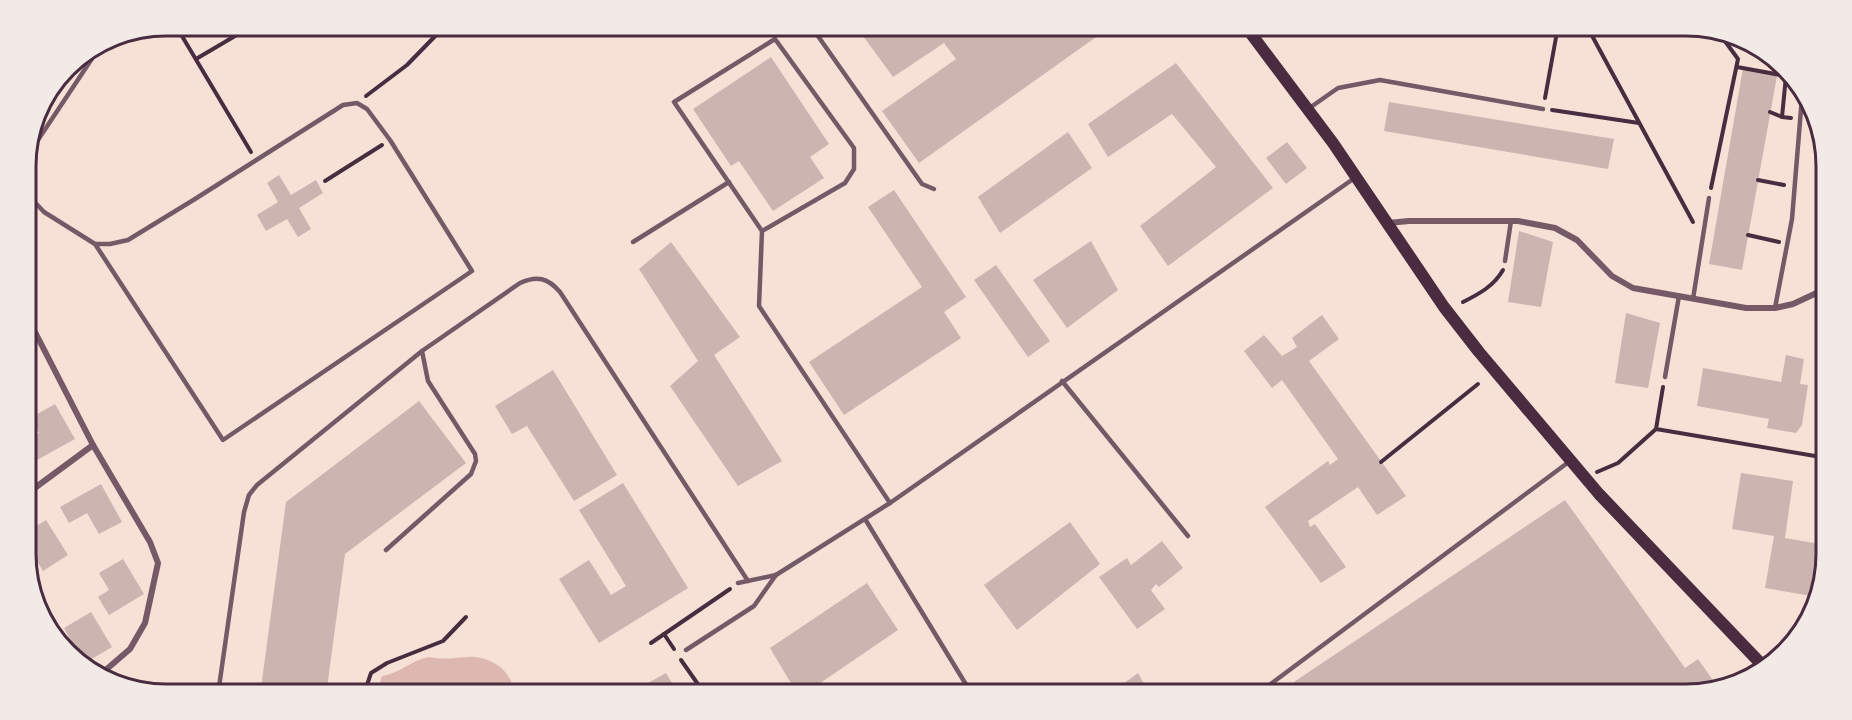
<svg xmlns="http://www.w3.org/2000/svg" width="1852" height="720" font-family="Barlow,sans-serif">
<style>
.water{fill:#dcb8b0}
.building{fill:#ccb4b1}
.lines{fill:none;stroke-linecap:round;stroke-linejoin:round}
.path{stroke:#4a2c40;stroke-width:4}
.service{stroke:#755966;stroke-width:4.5}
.minor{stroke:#755966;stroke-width:6}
.secondary{stroke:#4a2c40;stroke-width:12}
.rim{fill:none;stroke:#4a2c40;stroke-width:3}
</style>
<rect width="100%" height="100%" fill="#f7e1d7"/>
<path class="water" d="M429,657c14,3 24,1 38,0 20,-2 44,12 46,32l-135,-1 4,-12c18,-3 30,-16 47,-19z"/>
<g class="building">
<polygon points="858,29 964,29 1106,30 919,163 882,111 956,59 944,43 893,77"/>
<polygon points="1502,32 1518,32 1517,36"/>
<polygon points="771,57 829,144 810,157 824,178 773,211 739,161 731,166 693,109"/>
<polygon points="1176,63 1273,188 1168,266 1140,226 1216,167 1172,114 1108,157 1088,124"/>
<polygon points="1743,68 1777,76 1742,270 1709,264"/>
<polygon points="1389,102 1614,139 1608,169 1384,131"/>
<polygon points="1068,132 1092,168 1000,233 978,197"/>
<polygon points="1287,142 1307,168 1286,184 1266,158"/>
<polygon points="279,175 291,195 316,180 323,193 299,208 311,229 298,237 287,219 266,231 257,215 278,202 267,183"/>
<polygon points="894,190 966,297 944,312 961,338 844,415 809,362 922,287 868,207"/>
<polygon points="1519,231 1553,242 1541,307 1508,302"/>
<polygon points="1091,241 1118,290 1067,328 1033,280"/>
<polygon points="671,242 740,337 714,355 782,461 738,486 670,386 698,361 639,269"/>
<polygon points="996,265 1050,341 1028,357 974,280"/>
<polygon points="1626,313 1660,323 1648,388 1615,383"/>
<polygon points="1322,315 1339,339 1309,361 1406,496 1377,515 1358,487 1308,521 1310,527 1315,524 1346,567 1321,583 1265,507 1328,461 1330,465 1338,459 1282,380 1272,388 1244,351 1264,335 1282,356 1297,347 1292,338"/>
<polygon points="1786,355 1804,359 1800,384 1808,385 1802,425 1796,433 1767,428 1769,419 1697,406 1703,368 1781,382"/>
<polygon points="27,358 37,376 27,381"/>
<polygon points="553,370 617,475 574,501 527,426 512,434 495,406"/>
<polygon points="419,401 466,463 345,554 327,688 261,688 286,502"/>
<polygon points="55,404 75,439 37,460 27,445 27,440 39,433 30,418"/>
<polygon points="1741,473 1793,481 1785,538 1820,544 1817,597 1765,588 1774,536 1732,529"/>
<polygon points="623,483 688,588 599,643 559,579 589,560 611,595 626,586 579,510"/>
<polygon points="101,484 122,522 99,534 87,513 69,523 60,507"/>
<polygon points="1565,500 1685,668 1698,659 1717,686 1695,694 1279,692"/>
<polygon points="46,520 68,555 43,571 31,552 28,554 28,531"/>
<polygon points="1070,522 1100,564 1017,630 984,585"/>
<polygon points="1162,541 1183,568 1159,587 1156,584 1151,590 1165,609 1137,629 1099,577 1127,558 1131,565"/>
<polygon points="123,559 144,594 109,615 98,597 109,590 99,573"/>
<polygon points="867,583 898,630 810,690 795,690 770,648"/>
<polygon points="91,612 112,647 85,663 66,650 74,646 64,628"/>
<polygon points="666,673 676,690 637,689"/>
<polygon points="1138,673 1146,687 1140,692 1112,692"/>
</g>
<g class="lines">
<g class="path">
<polyline points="176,26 251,152"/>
<polyline points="1590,32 1693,222"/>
<polyline points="196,59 252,26"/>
<polyline points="1737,67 1786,76 1782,117"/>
<polyline points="366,96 407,65 444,27"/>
<polyline points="1545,98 1557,32"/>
<polyline points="1552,110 1639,123"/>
<polyline points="1770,112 1782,117 1791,118"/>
<polyline points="1758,180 1784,185"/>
<polyline points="325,181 382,145"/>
<polyline points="1711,188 1738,59 1719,33"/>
<polyline points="1748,235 1779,242"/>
<path d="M1463,302c16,-8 31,-16 40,-32"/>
<polyline points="1663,387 1656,429 1821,457"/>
<polyline points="1381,462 1478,384"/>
<polyline points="1597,472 1618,463 1656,429"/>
<polyline points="664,634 674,649"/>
<polyline points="651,643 730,589"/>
<polyline points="681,660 702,690"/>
<polyline points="366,688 371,673 387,663 443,641 466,617"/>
</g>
<g class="service">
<polyline points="813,29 922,184 934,189"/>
<polyline points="1308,109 1338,88 1380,80 1543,109"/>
<polyline points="26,158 103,42"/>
<polyline points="26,193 44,212 95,244 110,244 128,240 195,199 343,105 357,103 367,109 390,140 472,271 223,440 95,244"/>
<polyline points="762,231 674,102 775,39 854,148 854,169 845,183 762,231 759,306 890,503"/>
<polyline points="633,242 729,182"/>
<polyline points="1505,261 1511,221"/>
<polyline points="1693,299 1709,198"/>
<polyline points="1775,308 1792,219 1802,97"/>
<polyline points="1665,377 1679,296"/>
<polyline points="1062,381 1188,536"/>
<polyline points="865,519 970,691"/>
<path d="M386,550l85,-76 5,-13 -1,-7 -47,-73 -6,-30 98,-68c17,-8 28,-5 40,9l188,289"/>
<polyline points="738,583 776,575 890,503 1356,177"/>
<polyline points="686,650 754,606 776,575"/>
<polyline points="219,687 244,512 249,495 257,485 422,351"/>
<polyline points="1260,692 1570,461"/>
</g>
<g class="minor">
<polyline points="1388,223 1409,221 1518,221 1555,228 1577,240 1612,276 1633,288 1746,308 1775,308 1793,304 1823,290"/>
<polyline points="27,325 35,332 93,445 150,542 158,563 145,623 130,649 101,674"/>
<polyline points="28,493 93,445"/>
</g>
<polyline class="secondary" points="1249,31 1333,143 1444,307 1479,352 1599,494 1765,668"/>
</g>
<path d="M0 0H1852V720H0ZM166 36H1686A130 130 0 0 1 1816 166V554A130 130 0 0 1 1686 684H166A130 130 0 0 1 36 554V166A130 130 0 0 1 166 36Z" fill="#f1eae7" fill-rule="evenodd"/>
<path class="rim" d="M166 36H1686A130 130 0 0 1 1816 166V554A130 130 0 0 1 1686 684H166A130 130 0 0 1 36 554V166A130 130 0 0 1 166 36Z"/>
</svg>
